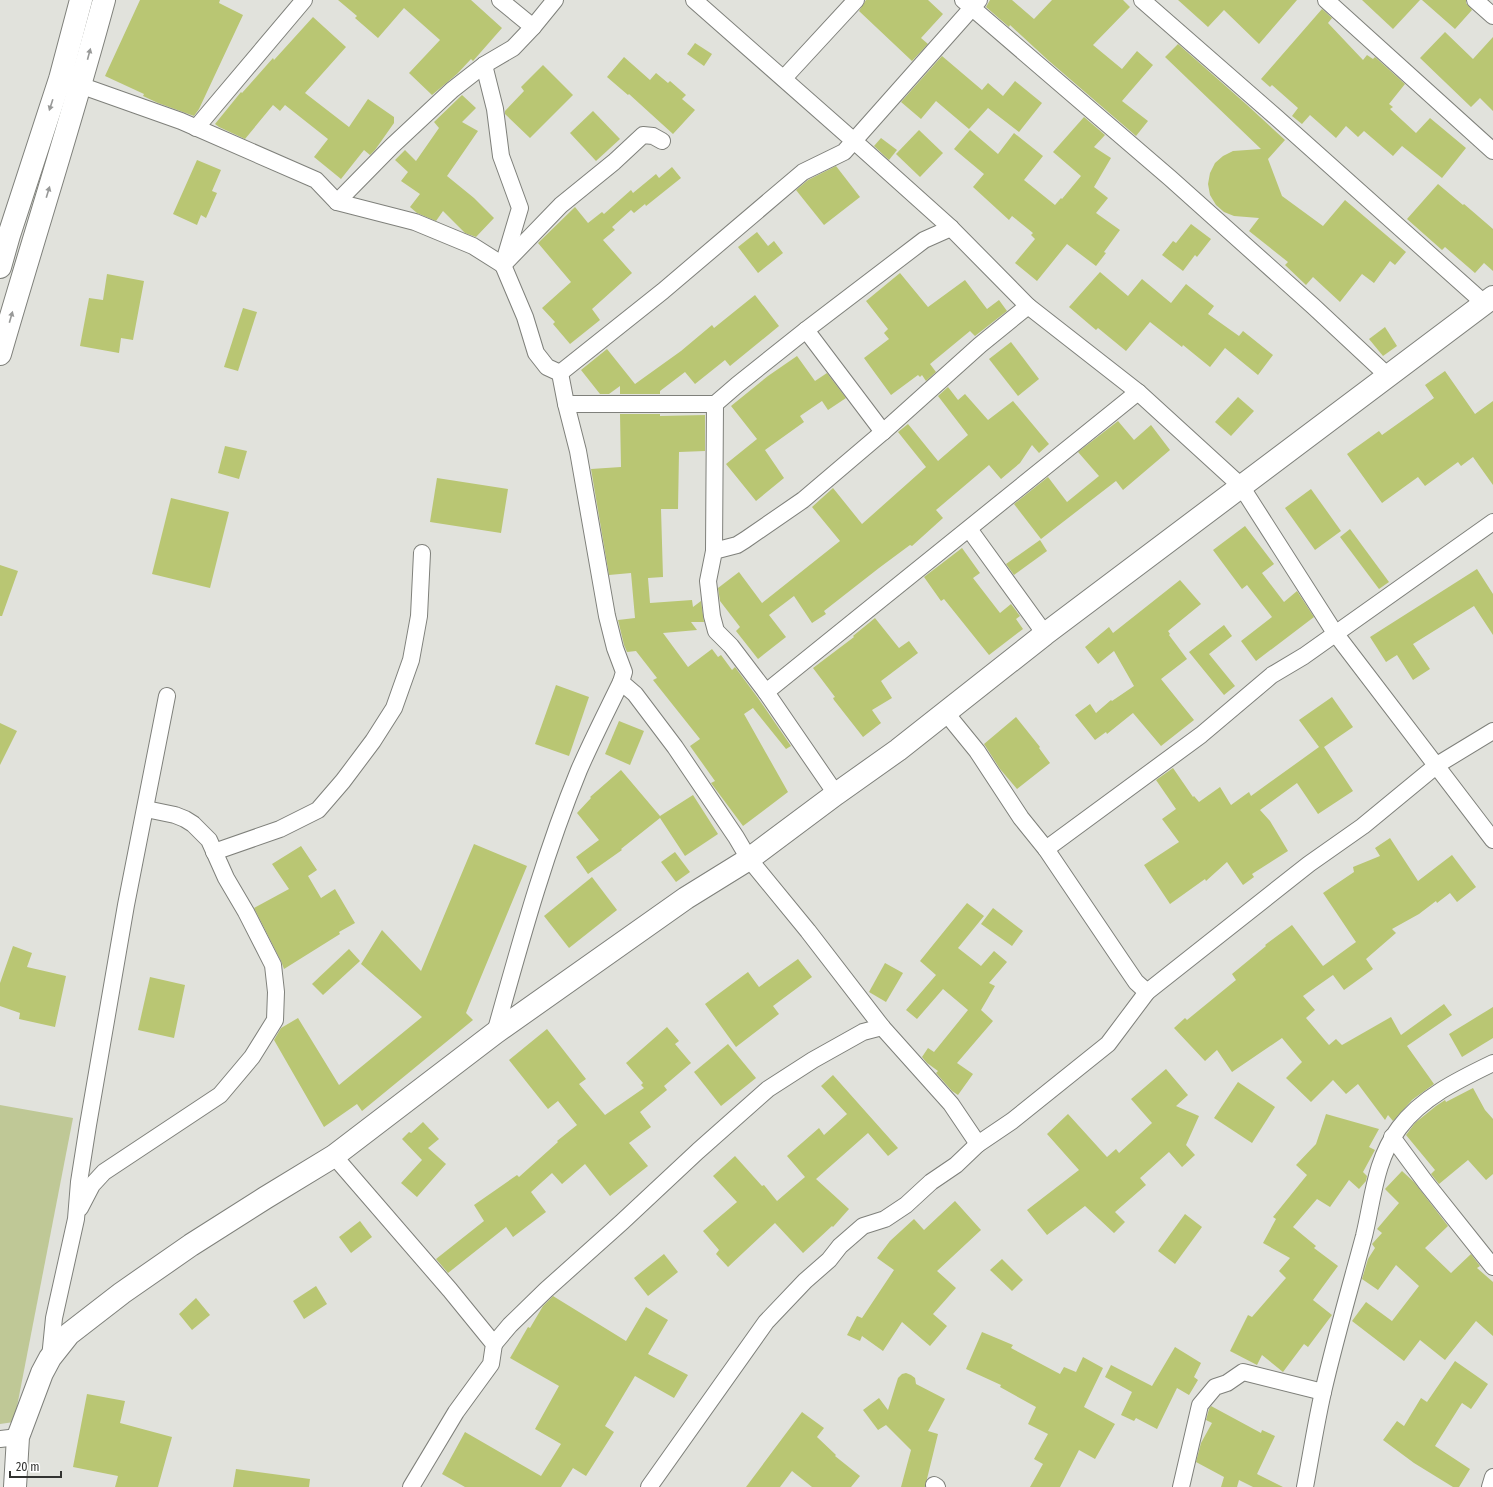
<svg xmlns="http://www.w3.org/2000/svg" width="1493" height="1487" font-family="'Fira Sans Condensed',sans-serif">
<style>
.green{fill:#bfc896}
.building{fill:#b9c673}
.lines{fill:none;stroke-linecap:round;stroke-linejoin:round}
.street-casing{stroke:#7f807b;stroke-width:18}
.secondary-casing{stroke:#7f807b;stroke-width:24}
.primary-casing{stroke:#7f807b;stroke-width:24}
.street{stroke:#fff;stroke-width:16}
.secondary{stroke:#fff;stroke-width:22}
.primary{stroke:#fff;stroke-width:22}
.oneway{fill:#989998}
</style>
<rect width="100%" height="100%" fill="#e1e2dc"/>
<polygon class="green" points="0,1105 73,1118 14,1422 0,1424"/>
<g class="building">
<polygon points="140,0 220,0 219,3 243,15 199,109 194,116 158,103 143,96 144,94 105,76"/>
<polygon points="338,0 471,0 502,28 473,61 471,59 457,74 432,95 409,73 440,40 404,8 378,38 355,18 357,16"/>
<polygon points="866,0 928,0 943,14 921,38 928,44 912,61 859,11"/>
<polygon points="990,0 1012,0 1034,19 1052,0 1123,0 1130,7 1093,45 1122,69 1137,51 1153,65 1122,101 1148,121 1136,136 1049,61 1010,25 1009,27 986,7"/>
<polygon points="1178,0 1297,0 1259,44 1224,10 1208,27"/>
<polygon points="1362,0 1420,0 1393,29"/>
<polygon points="1422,0 1466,0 1466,3 1472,10 1455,29"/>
<polygon points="1322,9 1332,18 1328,23 1363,60 1367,55 1373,59 1375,57 1405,84 1389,104 1393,107 1390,109 1416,133 1430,118 1466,148 1442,178 1402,146 1393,156 1364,131 1358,137 1346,126 1336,138 1310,115 1302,124 1292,116 1298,108 1272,85 1270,87 1261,79"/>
<polygon points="313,17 346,47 305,93 349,127 368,99 394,117 394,123 375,150 370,155 364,150 341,179 314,157 328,139 285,105 280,111 273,105 245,139 219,127 215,124 241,92 242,93 273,58 274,60"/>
<polygon points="1445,32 1473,59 1493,37 1493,111 1480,98 1471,107 1420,58"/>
<polygon points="695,43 712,54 704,66 687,54"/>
<polygon points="1178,44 1246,104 1285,140 1268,159 1282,196 1323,226 1345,200 1406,252 1395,265 1390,261 1374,283 1362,274 1340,302 1313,277 1306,285 1285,265 1288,262 1249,231 1259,218 1234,216 1224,212 1216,205 1210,195 1208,184 1210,173 1215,163 1223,156 1233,151 1261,149 1165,57"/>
<polygon points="942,56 982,90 988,83 1003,96 1015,81 1042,103 1019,132 988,108 969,129 936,101 921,119 901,102"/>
<polygon points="624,57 650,80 656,73 668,83 670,81 686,95 682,99 695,110 673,134 629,94 628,95 607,77"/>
<polygon points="543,65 573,95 530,138 505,114 505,111 524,91 521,87"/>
<polygon points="462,95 476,108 462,122 478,131 447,176 474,198 494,218 476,237 465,233 443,211 436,221 417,213 410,207 420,194 401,181 408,172 395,160 405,150 416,161 439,128 434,122"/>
<polygon points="593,111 620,139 596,161 570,133"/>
<polygon points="1084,117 1105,135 1094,147 1111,158 1094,187 1108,198 1096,213 1120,230 1104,252 1106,253 1096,266 1067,244 1037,281 1015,263 1035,239 1031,235 1033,233 1012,216 1009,220 973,187 984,174 954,149 970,130 998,154 1014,133 1043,156 1024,180 1055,205 1061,198 1062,199 1081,176 1053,152"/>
<polygon points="919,130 943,153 920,177 896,154"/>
<polygon points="881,138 897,150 889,160 874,146"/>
<polygon points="197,160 221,170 212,191 217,193 206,218 201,215 197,225 173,214"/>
<polygon points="836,166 860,197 824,225 796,190 808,180"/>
<polygon points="672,167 681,178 646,206 645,204 634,213 631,210 612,227 615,230 603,240 632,273 592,309 600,320 570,344 553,324 555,322 542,308 571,282 538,243 575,207 588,223 602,212 604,214 631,190 633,193 656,174 659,178"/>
<polygon points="1438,184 1463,205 1464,204 1493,229 1493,271 1484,263 1475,273 1445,247 1442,250 1407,219"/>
<polygon points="1191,224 1211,239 1197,257 1195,255 1183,271 1162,255 1173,241 1176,243"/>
<polygon points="757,232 768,246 774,241 783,253 758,273 738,247"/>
<polygon points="1100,272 1128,296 1142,279 1171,303 1186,284 1214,306 1208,314 1239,336 1243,331 1273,355 1258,375 1225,348 1210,367 1183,345 1182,347 1150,322 1126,351 1098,328 1096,330 1069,307"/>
<polygon points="900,273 928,307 965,280 987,309 999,300 1007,311 975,336 970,331 930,364 936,372 926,381 922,375 920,377 918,375 891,395 864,358 889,339 884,333 888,329 866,301"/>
<polygon points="107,274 144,281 133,340 121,338 119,353 80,346 89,298 103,300"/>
<polygon points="755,295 779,326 730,366 725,360 695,384 685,372 660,391 660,394 620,394 620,386 609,394 600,394 581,370 607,349 635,384 681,351 712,325 714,328"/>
<polygon points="243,308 257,312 238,371 224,367"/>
<polygon points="1385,327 1397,346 1383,356 1369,339"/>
<polygon points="1011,342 1039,379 1018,396 989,359"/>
<polygon points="797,356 815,381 827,373 846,398 828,410 822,401 800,416 804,422 765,450 784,478 756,501 726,464 757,439 731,406 768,376"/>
<polygon points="1445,371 1475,414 1493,401 1493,485 1473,457 1461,466 1458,462 1425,486 1418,477 1382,503 1347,454 1379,431 1382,435 1434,398 1425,385"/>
<polygon points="948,387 958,400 965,394 988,420 1013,401 1049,444 1039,453 1032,445 1020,463 1001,479 989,465 936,510 943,518 912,546 910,545 879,568 824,611 826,614 812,623 794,596 769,615 786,637 758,659 736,631 740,627 720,601 718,588 739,572 762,603 840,541 812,507 833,488 862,524 926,467 898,432 908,424 938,461 968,435 938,396"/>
<polygon points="1238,397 1254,411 1231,436 1215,422"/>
<polygon points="620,414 660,414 660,416 705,415 705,451 679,452 678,509 661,509 663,577 648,578 650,603 692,600 693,607 701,601 704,622 691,622 697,630 663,633 688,667 712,649 718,657 721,655 732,670 735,667 758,698 791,746 786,749 753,708 744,714 788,792 743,826 711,783 715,781 690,746 700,739 653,680 657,678 636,651 627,652 624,645 618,620 635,618 631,573 609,575 591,469 621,467"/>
<polygon points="1118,421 1134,440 1151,425 1170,450 1123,490 1116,481 1041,539 1014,504 1048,477 1067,502 1099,476 1078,452"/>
<polygon points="225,446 247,451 239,479 218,473"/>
<polygon points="437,478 508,489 501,533 430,522"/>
<polygon points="1311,489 1341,531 1315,550 1285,508"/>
<polygon points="171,498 229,512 210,588 152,574"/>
<polygon points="1245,526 1274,564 1262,573 1284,602 1297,591 1314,617 1256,661 1241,641 1272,617 1247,585 1242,589 1213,550"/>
<polygon points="1350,529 1389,582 1379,589 1340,537"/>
<polygon points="1040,540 1047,551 1014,575 1006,564"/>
<polygon points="962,548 980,573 973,578 1000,613 1011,604 1020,616 1016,619 1023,629 989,655 944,599 941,601 924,577"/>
<polygon points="0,565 18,571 2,616 0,616"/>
<polygon points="1477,569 1493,594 1493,635 1474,606 1413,644 1430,669 1413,680 1397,655 1386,662 1370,637"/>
<polygon points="1180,580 1201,604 1168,631 1170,634 1169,635 1187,659 1161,679 1194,720 1161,746 1133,713 1107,734 1106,732 1095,740 1075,715 1090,704 1096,713 1111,700 1112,701 1134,686 1114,651 1098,664 1085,647 1109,627 1113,633"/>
<polygon points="875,618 899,648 909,641 918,653 881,681 892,698 872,710 881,723 863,737 834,700 833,698 835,697 813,668 854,637 853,636"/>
<polygon points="1224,625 1232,636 1209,654 1235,686 1224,695 1189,652"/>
<polygon points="556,685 589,697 569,756 535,744"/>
<polygon points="1332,697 1353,727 1324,747 1353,791 1318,814 1297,783 1260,810 1270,821 1288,851 1252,874 1254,877 1243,885 1227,862 1206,881 1205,879 1170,904 1144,865 1179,842 1162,819 1176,809 1156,780 1173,768 1193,797 1194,796 1199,802 1220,787 1231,805 1249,792 1251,796 1319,747 1299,720"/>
<polygon points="1016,717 1040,747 1039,748 1050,763 1017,789 1000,769 984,744"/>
<polygon points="619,721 644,731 630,765 605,754"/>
<polygon points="0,723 17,731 0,765"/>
<polygon points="621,770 660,816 693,795 718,834 685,856 660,818 621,849 622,850 588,874 576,857 599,840 577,813 591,798 590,797"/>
<polygon points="1390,838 1418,881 1452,855 1476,887 1457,902 1450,893 1437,903 1436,901 1419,914 1392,929 1396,933 1366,959 1373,969 1344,990 1333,975 1303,996 1315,1010 1306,1018 1329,1045 1336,1039 1342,1045 1391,1017 1401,1035 1444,1004 1452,1015 1407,1046 1434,1084 1412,1100 1393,1121 1388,1115 1385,1120 1358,1084 1346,1094 1333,1080 1311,1102 1286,1078 1302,1062 1282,1038 1232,1072 1217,1050 1205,1061 1174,1028 1185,1018 1187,1020 1236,980 1232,974 1266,946 1265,945 1292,925 1323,966 1356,942 1323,893 1354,872 1353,867 1380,856 1375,848"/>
<polygon points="474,844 527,866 466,1013 473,1020 362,1111 357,1104 324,1127 274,1040 281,1028 298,1018 339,1085 422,1017 361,964 382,930 421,971"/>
<polygon points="301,846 317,870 308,876 321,898 335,889 355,923 339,932 340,934 284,969 281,961 254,908 289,889 272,864"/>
<polygon points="675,852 690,872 676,882 661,862"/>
<polygon points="592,877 617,910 569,948 544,916"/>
<polygon points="967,903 984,916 958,948 981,966 994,951 1007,962 989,983 995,986 981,1010 993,1021 957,1063 973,1074 958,1095 952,1091 936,1073 938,1071 927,1063 922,1057 928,1048 934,1052 968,1010 943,989 917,1019 906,1010 936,975 920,961"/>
<polygon points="993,908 1023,931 1012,946 981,924"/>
<polygon points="13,946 32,953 27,967 66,976 55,1027 19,1019 20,1013 0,1006 0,983"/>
<polygon points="349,949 360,961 323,995 312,984"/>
<polygon points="798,959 812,977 773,1006 779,1014 736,1047 705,1004 748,972 759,987"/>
<polygon points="885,963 903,973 886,1002 869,992"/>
<polygon points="150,977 185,985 174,1038 138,1030"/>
<polygon points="1493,1007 1493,1038 1462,1057 1449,1034"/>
<polygon points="667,1027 679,1041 675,1044 691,1063 664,1086 667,1090 640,1112 651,1127 629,1143 648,1166 610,1196 585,1164 562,1184 552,1173 531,1192 546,1212 513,1237 506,1227 448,1273 436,1259 484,1221 474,1205 517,1175 519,1177 558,1142 557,1141 577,1125 558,1101 548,1109 509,1060 547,1029 586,1079 579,1084 605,1115 644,1088 641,1085 643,1083 626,1063"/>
<polygon points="728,1044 756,1078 721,1106 694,1072"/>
<polygon points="1166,1069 1188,1095 1176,1106 1199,1116 1186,1145 1195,1155 1182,1167 1169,1152 1140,1178 1146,1185 1115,1212 1125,1222 1114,1233 1085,1206 1047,1235 1027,1210 1079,1170 1047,1134 1068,1114 1107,1157 1116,1149 1119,1153 1152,1123 1131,1099"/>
<polygon points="833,1075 898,1148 888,1156 868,1133 816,1179 849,1209 833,1227 832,1226 803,1253 775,1223 728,1267 716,1254 719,1250 703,1231 737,1202 713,1176 735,1156 762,1186 764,1185 777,1201 805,1177 787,1156 819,1128 824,1135 847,1114 821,1086"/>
<polygon points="1238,1082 1275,1107 1252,1143 1214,1118"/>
<polygon points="1473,1088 1485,1110 1493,1119 1493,1174 1486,1180 1468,1160 1439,1184 1431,1174 1435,1170 1406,1135 1415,1123 1436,1106 1445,1100 1446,1102"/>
<polygon points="1326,1114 1379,1129 1369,1147 1375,1150 1363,1172 1367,1176 1366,1181 1359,1189 1349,1180 1330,1207 1317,1199 1293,1227 1316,1246 1314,1248 1338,1266 1313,1300 1332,1315 1308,1347 1304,1344 1283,1372 1262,1355 1257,1365 1230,1351 1248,1315 1252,1317 1286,1278 1279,1271 1290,1258 1263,1243 1276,1219 1273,1217 1307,1175 1296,1165 1316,1144"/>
<polygon points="423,1122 439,1139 428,1148 446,1164 417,1197 401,1183 422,1160 402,1139 409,1132 411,1133"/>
<polygon points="1402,1171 1414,1182 1448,1226 1425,1248 1451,1273 1471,1254 1480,1266 1477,1268 1493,1282 1493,1336 1476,1321 1445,1360 1420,1340 1404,1361 1352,1321 1366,1302 1392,1321 1419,1286 1396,1265 1378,1290 1362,1279 1368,1259 1375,1248 1372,1244 1382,1233 1377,1229 1399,1203 1385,1189"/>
<polygon points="955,1201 981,1230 937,1271 956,1288 933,1314 947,1326 930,1346 902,1322 883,1351 862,1336 860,1341 847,1335 857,1316 862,1318 894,1270 877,1258 890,1241 914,1219 924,1230"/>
<polygon points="1185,1214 1202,1227 1175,1264 1158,1251"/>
<polygon points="360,1221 372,1237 351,1253 339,1237"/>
<polygon points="664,1254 678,1272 648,1296 634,1278"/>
<polygon points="1002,1259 1023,1280 1012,1291 990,1270"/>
<polygon points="316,1286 327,1304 304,1319 293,1301"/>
<polygon points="553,1296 626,1341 646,1307 668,1320 648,1354 688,1375 674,1398 635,1376 605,1426 614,1432 586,1476 573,1468 561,1487 465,1487 442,1474 465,1432 541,1476 561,1444 535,1429 559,1386 510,1358 528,1327 530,1328 543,1306"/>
<polygon points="196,1298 210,1315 192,1330 179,1314"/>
<polygon points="982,1332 1013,1345 1011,1348 1060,1374 1064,1367 1076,1372 1083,1357 1103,1368 1084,1407 1115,1424 1095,1459 1079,1450 1060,1487 1030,1487 1043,1464 1034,1459 1048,1434 1028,1424 1036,1407 1000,1387 1001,1385 966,1369"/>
<polygon points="1175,1347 1201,1363 1194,1377 1198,1380 1189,1395 1177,1388 1157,1429 1136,1418 1134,1421 1121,1415 1132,1392 1105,1377 1111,1365 1152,1386"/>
<polygon points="1455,1361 1488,1384 1471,1409 1462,1403 1435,1446 1470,1469 1459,1487 1453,1487 1414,1463 1383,1440 1397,1421 1404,1426 1421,1398 1427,1402"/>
<polygon points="906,1373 911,1375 915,1378 916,1384 945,1399 928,1431 938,1434 925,1487 901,1487 911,1450 886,1425 878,1430 863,1410 879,1398 888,1410 898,1378 902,1374"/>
<polygon points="87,1394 125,1401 120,1423 172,1437 158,1487 115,1487 118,1476 73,1467"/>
<polygon points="1211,1406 1261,1433 1262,1430 1275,1436 1257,1474 1283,1487 1253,1487 1239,1480 1237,1487 1221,1487 1224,1477 1196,1462 1201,1443 1212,1423 1206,1420 1209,1409"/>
<polygon points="802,1412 824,1428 817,1437 836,1455 835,1456 860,1476 851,1487 812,1487 792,1471 780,1487 746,1487"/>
<polygon points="236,1469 310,1479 309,1487 233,1487"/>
</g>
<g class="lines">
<defs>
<g id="street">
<polyline points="500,0 533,27"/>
<polyline points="694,0 854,141 951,228 1028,306 1138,392 1241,486 1335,633 1493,840"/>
<polyline points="963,0 1170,178 1313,306 1388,376"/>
<polyline points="1142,0 1277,118 1484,303"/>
<polyline points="1326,0 1493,151"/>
<polyline points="1475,0 1493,16"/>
<polyline points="484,65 495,109 501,156 520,208 503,265 525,317 536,353 547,367 560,373 566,404 578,451 607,616 615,648 624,672 621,682 635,694 675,747 736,837 749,859 808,931 882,1027 951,1104 978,1144"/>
<polyline points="784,78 856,0"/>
<polyline points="71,82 181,121 316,180 337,202 415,222 473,246 503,265 561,205 614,162 643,135 653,136 662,141"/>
<polyline points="196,128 304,0"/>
<polyline points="337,202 392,146 452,90 484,65 513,48 533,27 555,0"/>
<polyline points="806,330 883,432"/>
<polyline points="560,373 663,291 803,172 844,152 979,0"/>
<polyline points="566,404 715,404 737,385 806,330 924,240 951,228"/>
<polyline points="969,529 1045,634"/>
<polyline points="714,551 715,404"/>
<polyline points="766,692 1138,392"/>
<polyline points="946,713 977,751 1021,818 1046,849 1121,960 1136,982 1147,992"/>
<polyline points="836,794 766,692 731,646 716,631 712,616 708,581 714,551 737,545 745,540 803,500 883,432 980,345 1028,306"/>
<polyline points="1046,849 1201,735 1272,675 1304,656 1493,522"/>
<polyline points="214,852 280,829 318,810 343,781 373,741 394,708 411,660 419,616 422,553"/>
<path d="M495,1033c25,-89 49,-178 84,-263 13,-30 28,-59 42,-88"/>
<polyline points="1392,1137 1426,1183 1493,1267"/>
<polyline points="334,1156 450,1290 494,1344 491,1364 456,1412 411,1487"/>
<polyline points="80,1208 92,1185 104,1172 220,1095 252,1057 275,1020 276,992 273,965 246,912 226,878 209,840 193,824 185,819 175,815 146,809"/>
<polyline points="494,1344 510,1325 546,1290 622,1222 698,1151 768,1089 813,1060 863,1032 882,1027"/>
<polyline points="50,1358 54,1318 76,1219 79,1182 88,1125 126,905 167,696"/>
<polyline points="0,1439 18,1437"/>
<polyline points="934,1485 937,1487"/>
<polyline points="649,1487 766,1322 805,1281 829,1260 840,1246 863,1226 885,1219 906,1205 931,1182 956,1165 978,1144 1012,1121 1108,1044 1147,992 1309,864 1363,826 1437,765 1493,731"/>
<polyline points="1181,1487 1200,1405 1215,1387 1227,1383 1243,1372 1323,1392"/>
<path d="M1305,1487c6,-32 11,-64 18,-95 12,-52 27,-104 41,-156 9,-37 11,-76 35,-108 23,-31 61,-49 94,-65"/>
<polyline points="1490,1487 1493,1477"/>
</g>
<polyline id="secondary" points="15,1487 18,1437 42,1373 50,1358 69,1334 122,1293 191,1245 265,1198 334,1156 495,1033 686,898 749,859 836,794 898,750 1045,634 1493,297"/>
<g id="primary">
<polyline points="0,267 9,235 60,79 81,0"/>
<path d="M0,354c34,-118 72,-235 104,-354"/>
</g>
</defs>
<use href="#street" class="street-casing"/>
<use href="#secondary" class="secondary-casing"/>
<use href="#primary" class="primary-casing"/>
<use href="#street" class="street"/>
<use href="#secondary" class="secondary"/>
<use href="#primary" class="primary"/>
</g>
<defs><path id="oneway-solid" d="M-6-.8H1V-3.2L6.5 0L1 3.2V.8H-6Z"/></defs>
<g class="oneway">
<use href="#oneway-solid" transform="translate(89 54) rotate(-75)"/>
<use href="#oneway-solid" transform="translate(51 105) rotate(108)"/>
<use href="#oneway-solid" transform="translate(48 192) rotate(-73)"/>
<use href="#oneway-solid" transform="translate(11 317) rotate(-74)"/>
</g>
<path d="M10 1471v6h51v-6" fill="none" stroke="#323331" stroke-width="2"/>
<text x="16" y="1471" font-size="12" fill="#323331" stroke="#ffffff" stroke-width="3" paint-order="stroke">20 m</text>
</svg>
